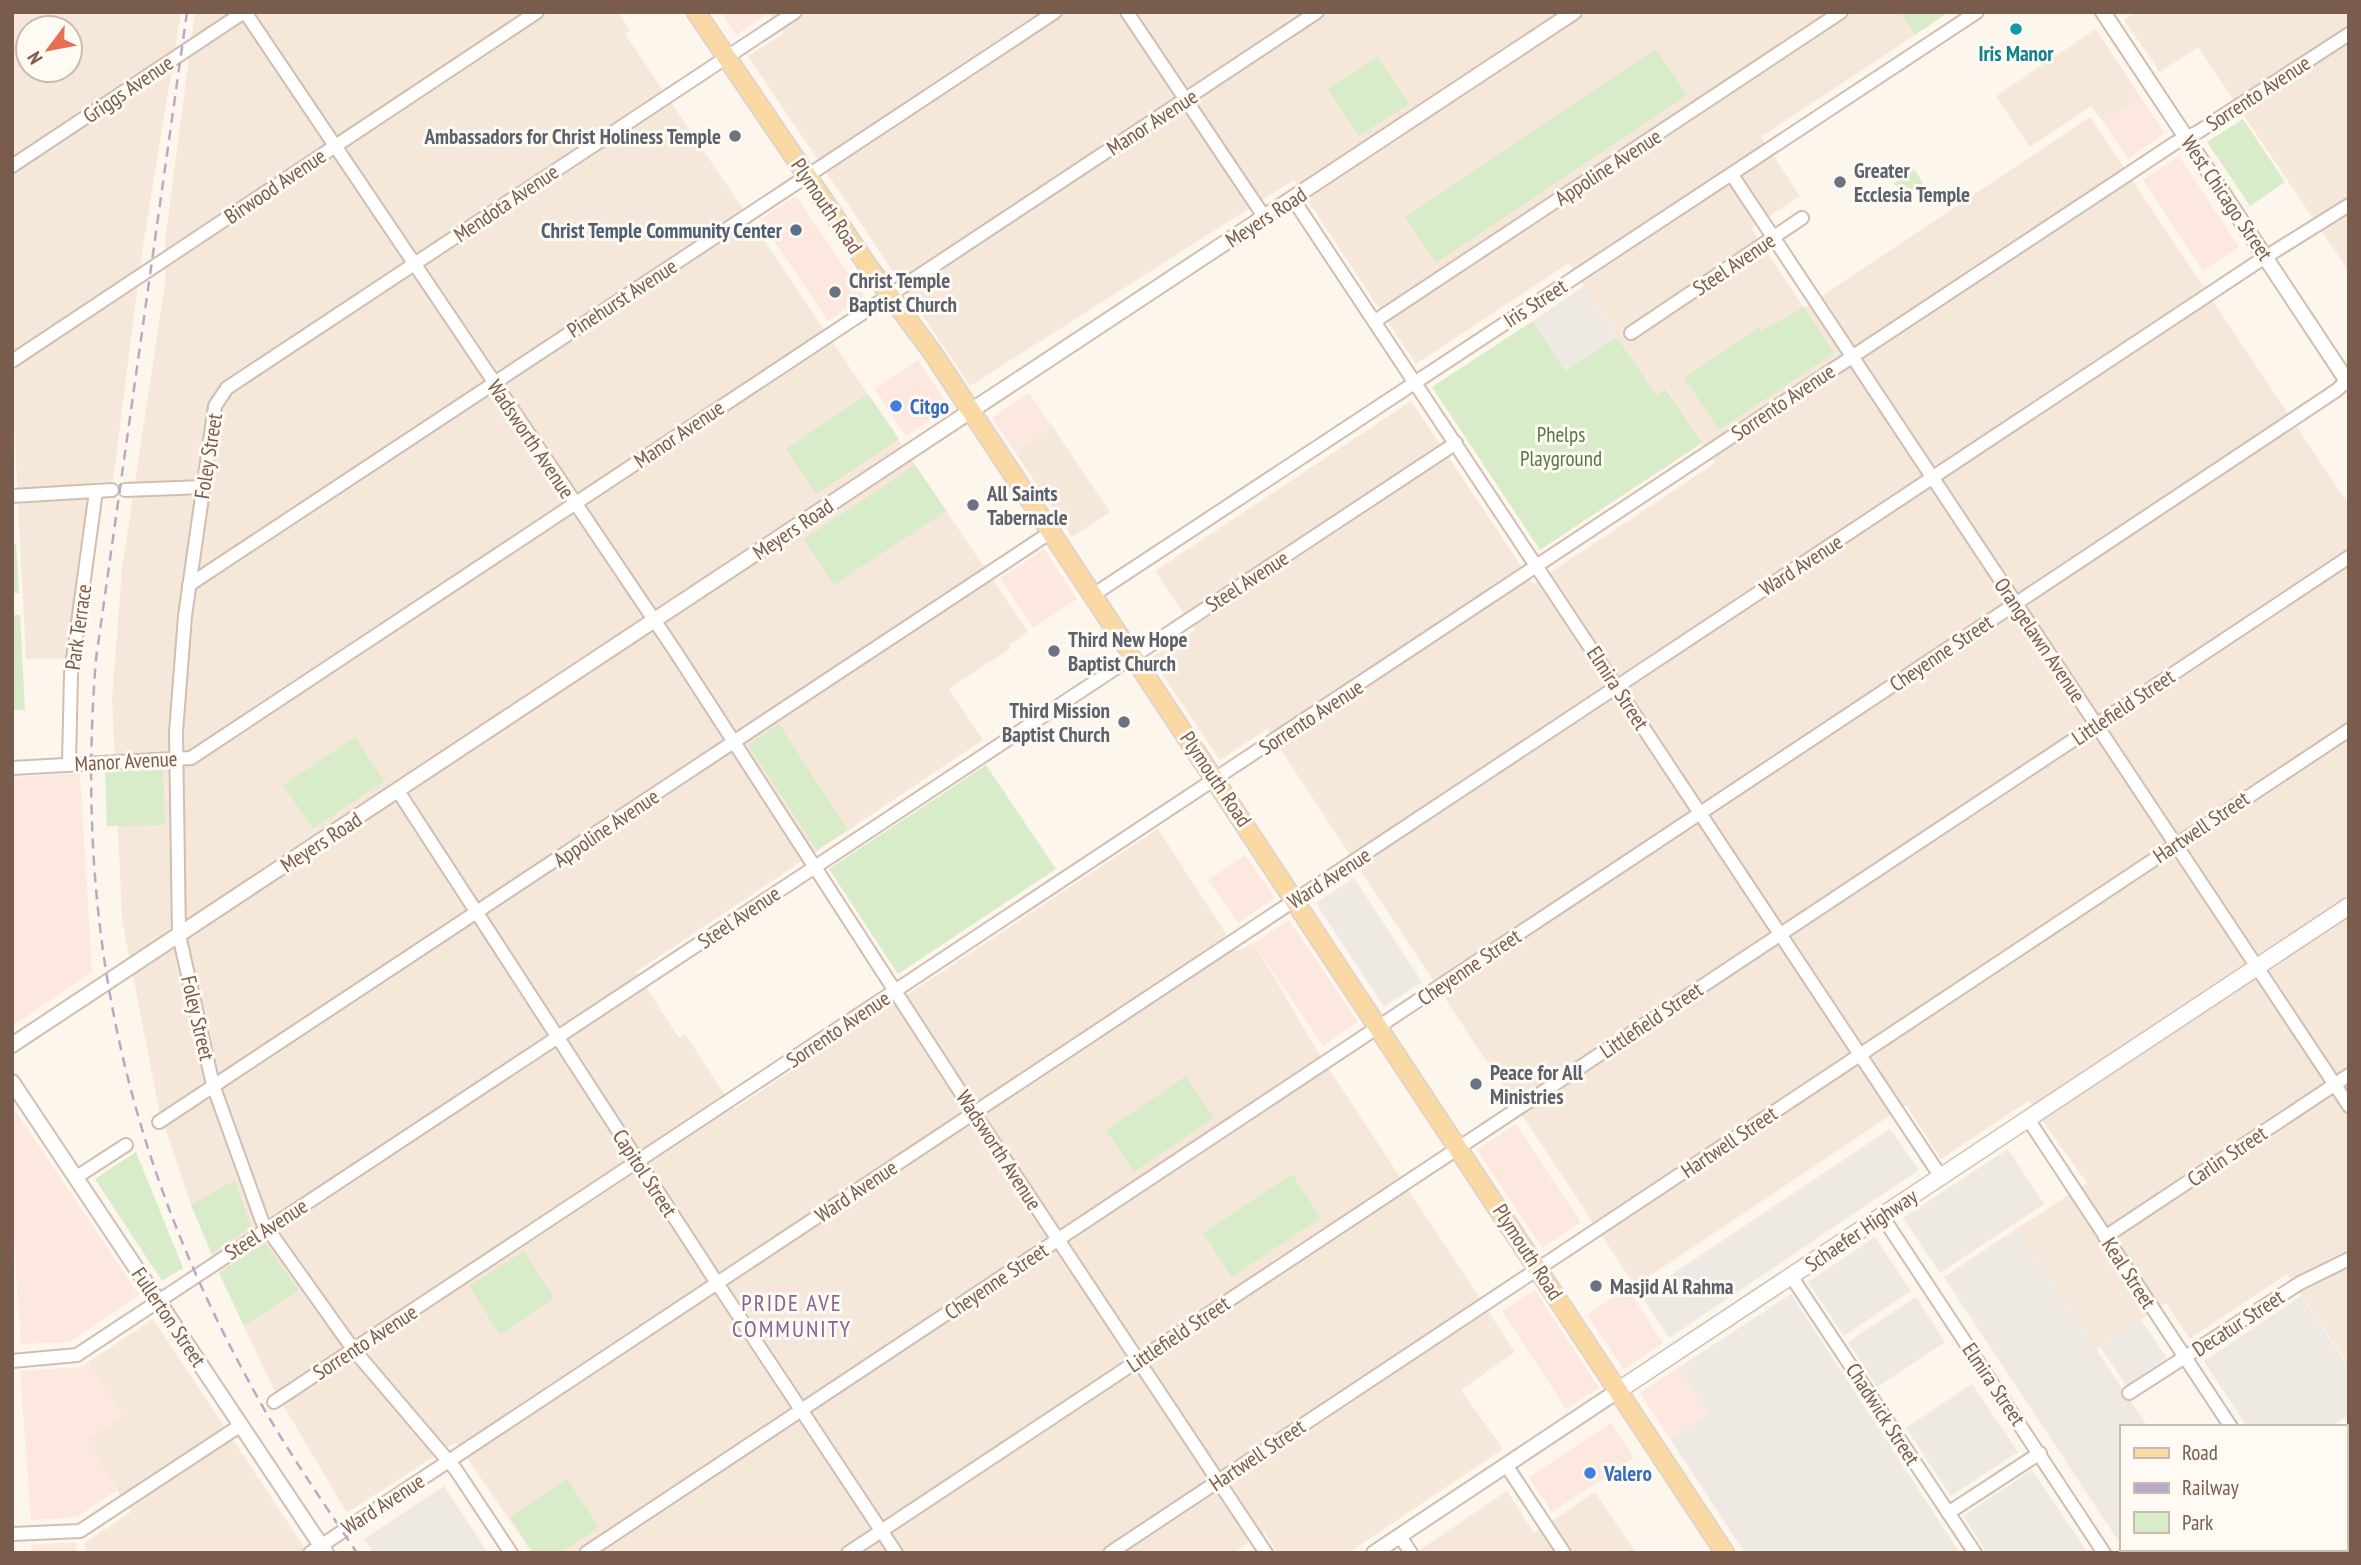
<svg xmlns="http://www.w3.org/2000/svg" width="2361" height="1565" font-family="'PT Sans Narrow',sans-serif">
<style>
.residential{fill:#f5e8da;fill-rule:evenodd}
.commercial{fill:#fde8e0}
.industrial{fill:#efe9e4}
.green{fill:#d8ecc9}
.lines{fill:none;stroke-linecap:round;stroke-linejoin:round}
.minor-casing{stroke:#d1beb0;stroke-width:16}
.tertiary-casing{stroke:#d1beb0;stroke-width:18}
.secondary-casing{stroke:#d6c0b0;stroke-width:19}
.primary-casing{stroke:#dad1cd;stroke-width:21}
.minor{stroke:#fff;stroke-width:12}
.tertiary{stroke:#fff;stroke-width:14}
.secondary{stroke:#fff;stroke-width:16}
.primary{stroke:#fbd9a5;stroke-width:18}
.rail{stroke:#b9a8c9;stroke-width:2.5;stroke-dasharray:10 7;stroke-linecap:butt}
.culture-dot{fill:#0f9aa8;stroke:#fffaf3;stroke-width:2.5}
.worship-dot{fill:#6b7280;stroke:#fffaf3;stroke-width:2.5}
.service-dot{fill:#5c6f8a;stroke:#fffaf3;stroke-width:2.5}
.shop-dot{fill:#3f7fe0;stroke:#fffaf3;stroke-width:2.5}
.labels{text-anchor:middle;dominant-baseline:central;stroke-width:6;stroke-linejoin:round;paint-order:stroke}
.culture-label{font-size:21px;font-weight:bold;fill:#0d838f;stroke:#fffaf3}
.street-label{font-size:21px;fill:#7a5c4d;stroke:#fffaf3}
.worship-label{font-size:21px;font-weight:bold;fill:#5b616d;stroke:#fffaf3;text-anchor:start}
.service-label{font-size:21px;font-weight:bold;fill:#4e5e75;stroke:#fffaf3;text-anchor:end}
.shop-label{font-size:21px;font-weight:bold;fill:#366cbe;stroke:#fffaf3;text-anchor:start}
.park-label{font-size:21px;fill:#537a41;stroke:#fffaf3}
.neighbourhood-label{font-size:23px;letter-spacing:2px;fill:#846695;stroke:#fffaf3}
</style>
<rect width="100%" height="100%" fill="#fdf6ec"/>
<g class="residential">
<path d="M12,12h169l-40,247 -28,222 -24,2 -23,175 -40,1 -14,-275zM28,28h42v42h-42z"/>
<polygon points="195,12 618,12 630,30 625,34 1028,632 1009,645 1011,648 949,689 983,740 636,972 679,1038 685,1034 734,1109 1158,829 1237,951 1254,943 1316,1049 1515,1352 1461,1390 1503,1449 1348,1553 1278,1553 1264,1532 1233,1553 532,1553 456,1442 347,1513 273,1388 219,1273 191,1205 159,1110 122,919 112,699 122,569 165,283 165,241"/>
<polygon points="769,12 1900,12 1915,35 1761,137 1800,196 1751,228 1804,308 2090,117 2349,505 2349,1360 2346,1362 2287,1274 2190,1339 2166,1303 2096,1349 2016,1229 2087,1183 2028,1101 1941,1159 1906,1105 1635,1286 1267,729 1220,760 1151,658 1195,630 1155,571 1411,401 1533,584 1715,463 1667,389 1656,396 1569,263 1416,364 1294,180 970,386 748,56 784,33"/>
<polygon points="2135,12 2349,12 2349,272 2198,47 2160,72 2124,20"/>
<polygon points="2096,29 2141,98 2104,123 2091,106 2030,147 1996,96"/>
<polygon points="1052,426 1110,512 1072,537 1015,452"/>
<polygon points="153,1319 308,1553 85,1553 85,1543 131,1512 86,1440 123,1416 88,1362"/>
<polygon points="1507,1491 1534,1533 1595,1492 1636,1553 1415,1553"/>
</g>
<g class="commercial">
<polygon points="720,12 769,12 769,13 736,35"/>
<polygon points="2141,98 2165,133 2128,159 2104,123"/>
<polygon points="2179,156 2239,247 2203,271 2143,180"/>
<polygon points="796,196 864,296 828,321 760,220"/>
<polygon points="918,360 949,407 906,436 875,389"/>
<polygon points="1029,393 1052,426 1015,452 992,418"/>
<polygon points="1044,549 1077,599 1033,628 1000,578"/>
<polygon points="80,773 92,972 12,1026 12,777"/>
<polygon points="1245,855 1275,898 1238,923 1208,880"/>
<polygon points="1289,920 1358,1022 1323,1046 1254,943"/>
<polygon points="12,1106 139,1295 70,1342 21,1344 12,1212"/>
<polygon points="1516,1124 1581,1222 1542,1248 1477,1150"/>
<polygon points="1627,1288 1663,1343 1624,1369 1587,1315"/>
<polygon points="1535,1290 1599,1388 1566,1409 1502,1311"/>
<polygon points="88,1362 123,1416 86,1440 117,1490 77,1517 31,1520 20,1371 80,1367"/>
<polygon points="1678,1368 1708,1414 1670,1439 1640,1393"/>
<polygon points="1611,1423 1634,1458 1552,1512 1529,1477"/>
<polygon points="76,1542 77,1553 32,1553 31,1545"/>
</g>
<g class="industrial">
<polygon points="1584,286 1617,337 1565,371 1533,321"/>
<polygon points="1354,878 1422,982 1384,1007 1316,903"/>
<polygon points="1890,1129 1919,1170 1669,1338 1641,1295"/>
<polygon points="2008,1149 2044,1204 1940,1273 1903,1218"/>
<polygon points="2016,1229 2148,1427 2121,1427 2121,1545 1944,1277"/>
<polygon points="1875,1237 1911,1291 1844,1336 1808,1282"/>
<polygon points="1791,1294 1960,1553 1745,1553 1670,1439 1708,1414 1678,1368"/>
<polygon points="2301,1296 2345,1362 2349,1360 2349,1415 2331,1427 2247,1427 2204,1361"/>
<polygon points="1916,1297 1945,1342 1877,1387 1848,1342"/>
<polygon points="2141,1319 2167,1358 2126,1385 2100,1347"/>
<polygon points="1972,1384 2018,1452 1951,1496 1906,1428"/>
<polygon points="2349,1440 2349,1553 2158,1553 2163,1549 2345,1549 2345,1442"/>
<polygon points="2032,1470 2088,1553 1987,1553 1963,1516"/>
<polygon points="444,1486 488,1553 374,1553 364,1539"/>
</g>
<g class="green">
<polygon points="1900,12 1949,12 1915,35"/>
<polygon points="1656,49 1687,95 1436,263 1405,217"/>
<polygon points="1378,57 1409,104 1359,136 1328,89"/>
<polygon points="2243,119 2285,182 2250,206 2207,142"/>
<polygon points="1914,169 1923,183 1903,196 1894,183"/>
<polygon points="1804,307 1834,353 1719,430 1684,378 1758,328 1761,331"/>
<polygon points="1533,321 1565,371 1617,337 1656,395 1666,389 1702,443 1540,550 1432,387"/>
<polygon points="868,394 899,439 816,494 786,449"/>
<polygon points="915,465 946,511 834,585 804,539"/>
<polygon points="12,544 16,544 19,593 12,593"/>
<polygon points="12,615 20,615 25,710 12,710"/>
<polygon points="779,724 848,830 817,850 748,745"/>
<polygon points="355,737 384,781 313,829 283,785"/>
<polygon points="986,765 1056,869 898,974 829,869"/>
<polygon points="163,769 165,825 107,826 105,772"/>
<polygon points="1186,1076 1214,1118 1134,1172 1106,1130"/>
<polygon points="136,1152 183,1268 162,1281 95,1179"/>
<polygon points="1292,1174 1321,1218 1232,1277 1203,1233"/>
<polygon points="235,1180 251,1227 212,1253 191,1205"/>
<polygon points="265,1243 299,1290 244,1326 219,1273"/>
<polygon points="524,1251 554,1298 500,1335 469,1286"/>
<polygon points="567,1479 599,1527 560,1553 533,1553 510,1517"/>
</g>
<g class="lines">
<defs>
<g id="minor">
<polyline points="245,12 675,651 974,1113 1266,1553"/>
<polyline points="1127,12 1265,218"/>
<polyline points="12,166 244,12"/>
<polyline points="1732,175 2349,1106"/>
<polyline points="1293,199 1941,1177"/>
<polyline points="1375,321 1841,12"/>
<polyline points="1631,333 1802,218"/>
<polyline points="12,361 537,12"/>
<polyline points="125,490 203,487"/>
<polyline points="12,496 112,490"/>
<polyline points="189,585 1055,12"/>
<polyline points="1093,595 1977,12"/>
<polyline points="69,763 71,674 96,491"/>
<polyline points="12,768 191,758 1317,12"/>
<polyline points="398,791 717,1283 896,1553"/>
<polyline points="2028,1119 2231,1427"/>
<polyline points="159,1122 1051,532"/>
<polyline points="75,1178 126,1145"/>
<polyline points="1882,1216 2104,1553"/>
<polyline points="2105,1237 2349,1075"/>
<polyline points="1791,1276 1975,1553"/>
<polyline points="12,1361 77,1355 1456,443"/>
<polyline points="2129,1393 2300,1283 2349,1259"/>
<polyline points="274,1402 2175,143 2198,132 2349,34"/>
<polyline points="2345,1435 2349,1433"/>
<polyline points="1506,1465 1564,1553"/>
<polyline points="1948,1513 2040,1453"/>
<polyline points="12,1534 80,1531 241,1425"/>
<polyline points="1400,1536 1411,1553"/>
<polyline points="310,1553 2256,263 2349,205"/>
<polyline points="511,1553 456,1470 353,1349 262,1221 213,1085 179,935 176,732 185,616 215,406 227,388 795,12"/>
<polyline points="586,1553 2119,535 2337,390 2349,378"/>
<polyline points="848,1553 2349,557"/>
<polyline points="1110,1553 2349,730"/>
</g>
<g id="tertiary">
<polyline points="2103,12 2349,384"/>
<polyline points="12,1045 1574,12"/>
<polyline points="12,1082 326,1553"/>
<polyline points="1374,1553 1619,1390"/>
</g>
<polyline id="secondary" points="1619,1390 2349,906"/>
<polyline id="primary" points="696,12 868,266 932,352 1725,1553"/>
</defs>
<use href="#minor" class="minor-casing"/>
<use href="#tertiary" class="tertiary-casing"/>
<use href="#secondary" class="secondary-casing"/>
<use href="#primary" class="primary-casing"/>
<use href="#minor" class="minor"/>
<use href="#tertiary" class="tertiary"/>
<use href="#secondary" class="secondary"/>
<use href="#primary" class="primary"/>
<path class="rail" d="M187,12l-91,647c-21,260 26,489 151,719 32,61 72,118 110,175"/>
</g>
<circle class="culture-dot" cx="2016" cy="29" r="7"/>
<g class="worship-dot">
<circle cx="735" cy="136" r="7"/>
<circle cx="1840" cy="182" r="7"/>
<circle cx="835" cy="292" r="7"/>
<circle cx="973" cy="505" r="7"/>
<circle cx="1054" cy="651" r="7"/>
<circle cx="1124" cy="722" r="7"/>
<circle cx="1476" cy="1084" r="7"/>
<circle cx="1596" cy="1286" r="7"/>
</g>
<circle class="service-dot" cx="796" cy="230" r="7"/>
<g class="shop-dot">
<circle cx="896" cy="406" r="7"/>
<circle cx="1590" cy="1473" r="7"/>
</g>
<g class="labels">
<g class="culture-label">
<text x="2016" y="53">Iris Manor</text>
</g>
<g class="street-label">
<text transform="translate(128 89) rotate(-34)">Griggs Avenue</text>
<text transform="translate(2258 93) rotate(-33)">Sorrento Avenue</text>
<text transform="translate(1152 122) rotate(-33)">Manor Avenue</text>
<text transform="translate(1608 167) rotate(-33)">Appoline Avenue</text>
<text transform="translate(275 186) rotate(-34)">Birwood Avenue</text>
<text transform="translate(2227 198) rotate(56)">West Chicago Street</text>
<text transform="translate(506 203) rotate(-34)">Mendota Avenue</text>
<text transform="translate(827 206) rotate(56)">Plymouth Road</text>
<text transform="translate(1266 217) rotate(-33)">Meyers Road</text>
<text transform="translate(1734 264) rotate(-34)">Steel Avenue</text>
<text transform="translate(622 298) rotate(-33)">Pinehurst Avenue</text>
<text transform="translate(1535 303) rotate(-33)">Iris Street</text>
<text transform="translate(1783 402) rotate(-34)">Sorrento Avenue</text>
<text transform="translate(679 434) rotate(-34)">Manor Avenue</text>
<text transform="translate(531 439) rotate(56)">Wadsworth Avenue</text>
<text transform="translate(208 456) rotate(-81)">Foley Street</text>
<text transform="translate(793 529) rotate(-34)">Meyers Road</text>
<text transform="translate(1801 565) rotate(-33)">Ward Avenue</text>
<text transform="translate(1247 581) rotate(-33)">Steel Avenue</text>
<text transform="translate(78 627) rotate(-82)">Park Terrace</text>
<text transform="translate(2040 640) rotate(56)">Orangelawn Avenue</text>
<text transform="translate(1941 653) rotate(-34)">Cheyenne Street</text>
<text transform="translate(1618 688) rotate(57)">Elmira Street</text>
<text transform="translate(2123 707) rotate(-34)">Littlefield Street</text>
<text transform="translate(1311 717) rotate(-33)">Sorrento Avenue</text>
<text transform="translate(126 761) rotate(-3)">Manor Avenue</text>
<text transform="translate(1216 779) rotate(56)">Plymouth Road</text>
<text transform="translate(2201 827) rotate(-34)">Hartwell Street</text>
<text transform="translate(606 828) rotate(-34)">Appoline Avenue</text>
<text transform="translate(321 842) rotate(-33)">Meyers Road</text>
<text transform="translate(1329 878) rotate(-33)">Ward Avenue</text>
<text transform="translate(739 917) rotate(-34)">Steel Avenue</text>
<text transform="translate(1469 967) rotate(-34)">Cheyenne Street</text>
<text transform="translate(198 1018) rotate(77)">Foley Street</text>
<text transform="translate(1651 1020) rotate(-34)">Littlefield Street</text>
<text transform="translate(838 1029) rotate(-34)">Sorrento Avenue</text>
<text transform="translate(1729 1142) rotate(-34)">Hartwell Street</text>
<text transform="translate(999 1150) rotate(57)">Wadsworth Avenue</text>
<text transform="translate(2227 1156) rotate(-34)">Carlin Street</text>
<text transform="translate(645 1173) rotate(57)">Capitol Street</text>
<text transform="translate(856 1191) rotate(-34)">Ward Avenue</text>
<text transform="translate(266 1229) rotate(-33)">Steel Avenue</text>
<text transform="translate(1861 1230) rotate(-34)">Schaefer Highway</text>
<text transform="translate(1528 1252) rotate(57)">Plymouth Road</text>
<text transform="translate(2129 1273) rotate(57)">Keal Street</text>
<text transform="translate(996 1281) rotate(-34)">Cheyenne Street</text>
<text transform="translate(169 1317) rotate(56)">Fullerton Street</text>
<text transform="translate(2238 1323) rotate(-33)">Decatur Street</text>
<text transform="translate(1178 1334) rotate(-34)">Littlefield Street</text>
<text transform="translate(365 1342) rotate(-33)">Sorrento Avenue</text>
<text transform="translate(1994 1384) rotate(56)">Elmira Street</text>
<text transform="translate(1883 1414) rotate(57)">Chadwick Street</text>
<text transform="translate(1257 1455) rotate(-34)">Hartwell Street</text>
<text transform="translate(383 1504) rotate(-33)">Ward Avenue</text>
</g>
<g class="worship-label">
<text x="721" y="136" text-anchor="end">Ambassadors for Christ Holiness Temple</text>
<text x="1854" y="170">Greater<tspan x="1854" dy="24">Ecclesia Temple</tspan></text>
<text x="849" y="280">Christ Temple<tspan x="849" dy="24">Baptist Church</tspan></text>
<text x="987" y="493">All Saints<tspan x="987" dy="24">Tabernacle</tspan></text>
<text x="1068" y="639">Third New Hope<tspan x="1068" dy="24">Baptist Church</tspan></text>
<text x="1110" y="710" text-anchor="end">Third Mission<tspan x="1110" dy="24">Baptist Church</tspan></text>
<text x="1490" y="1072">Peace for All<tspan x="1490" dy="24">Ministries</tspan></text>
<text x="1610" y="1286">Masjid Al Rahma</text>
</g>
<g class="service-label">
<text x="782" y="230">Christ Temple Community Center</text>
</g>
<g class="shop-label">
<text x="910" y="406">Citgo</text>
<text x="1604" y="1473">Valero</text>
</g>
<g class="park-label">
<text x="1561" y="434">Phelps<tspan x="1561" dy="24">Playground</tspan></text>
</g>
<g class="neighbourhood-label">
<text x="792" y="1302">PRIDE AVE<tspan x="792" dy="26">COMMUNITY</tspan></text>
</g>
</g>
<rect width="2361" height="1565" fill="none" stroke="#7a5c4d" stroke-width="28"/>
<rect x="2120" y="1425" width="228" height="126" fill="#fffaf3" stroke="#cabbb1" stroke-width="2"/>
<rect x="2134" y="1448" width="35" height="10" fill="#fbd9a5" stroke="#cabbb1" stroke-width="2"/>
<text x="2182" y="1460" font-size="21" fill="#7a5c4d">Road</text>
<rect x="2134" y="1483" width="35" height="10" fill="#b9a8c9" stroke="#cabbb1" stroke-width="2"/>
<text x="2182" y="1495" font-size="21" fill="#7a5c4d">Railway</text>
<rect x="2134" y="1512" width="35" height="21" fill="#d8ecc9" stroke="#cabbb1" stroke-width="2"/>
<text x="2182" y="1530" font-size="21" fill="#7a5c4d">Park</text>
<g transform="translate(49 49) rotate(238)"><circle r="33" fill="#fffaf3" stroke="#cabbb1" stroke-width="2"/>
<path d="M0-5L12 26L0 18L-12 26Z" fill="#e76f51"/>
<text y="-10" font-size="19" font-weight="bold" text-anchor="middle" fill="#7a5c4d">N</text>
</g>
</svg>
